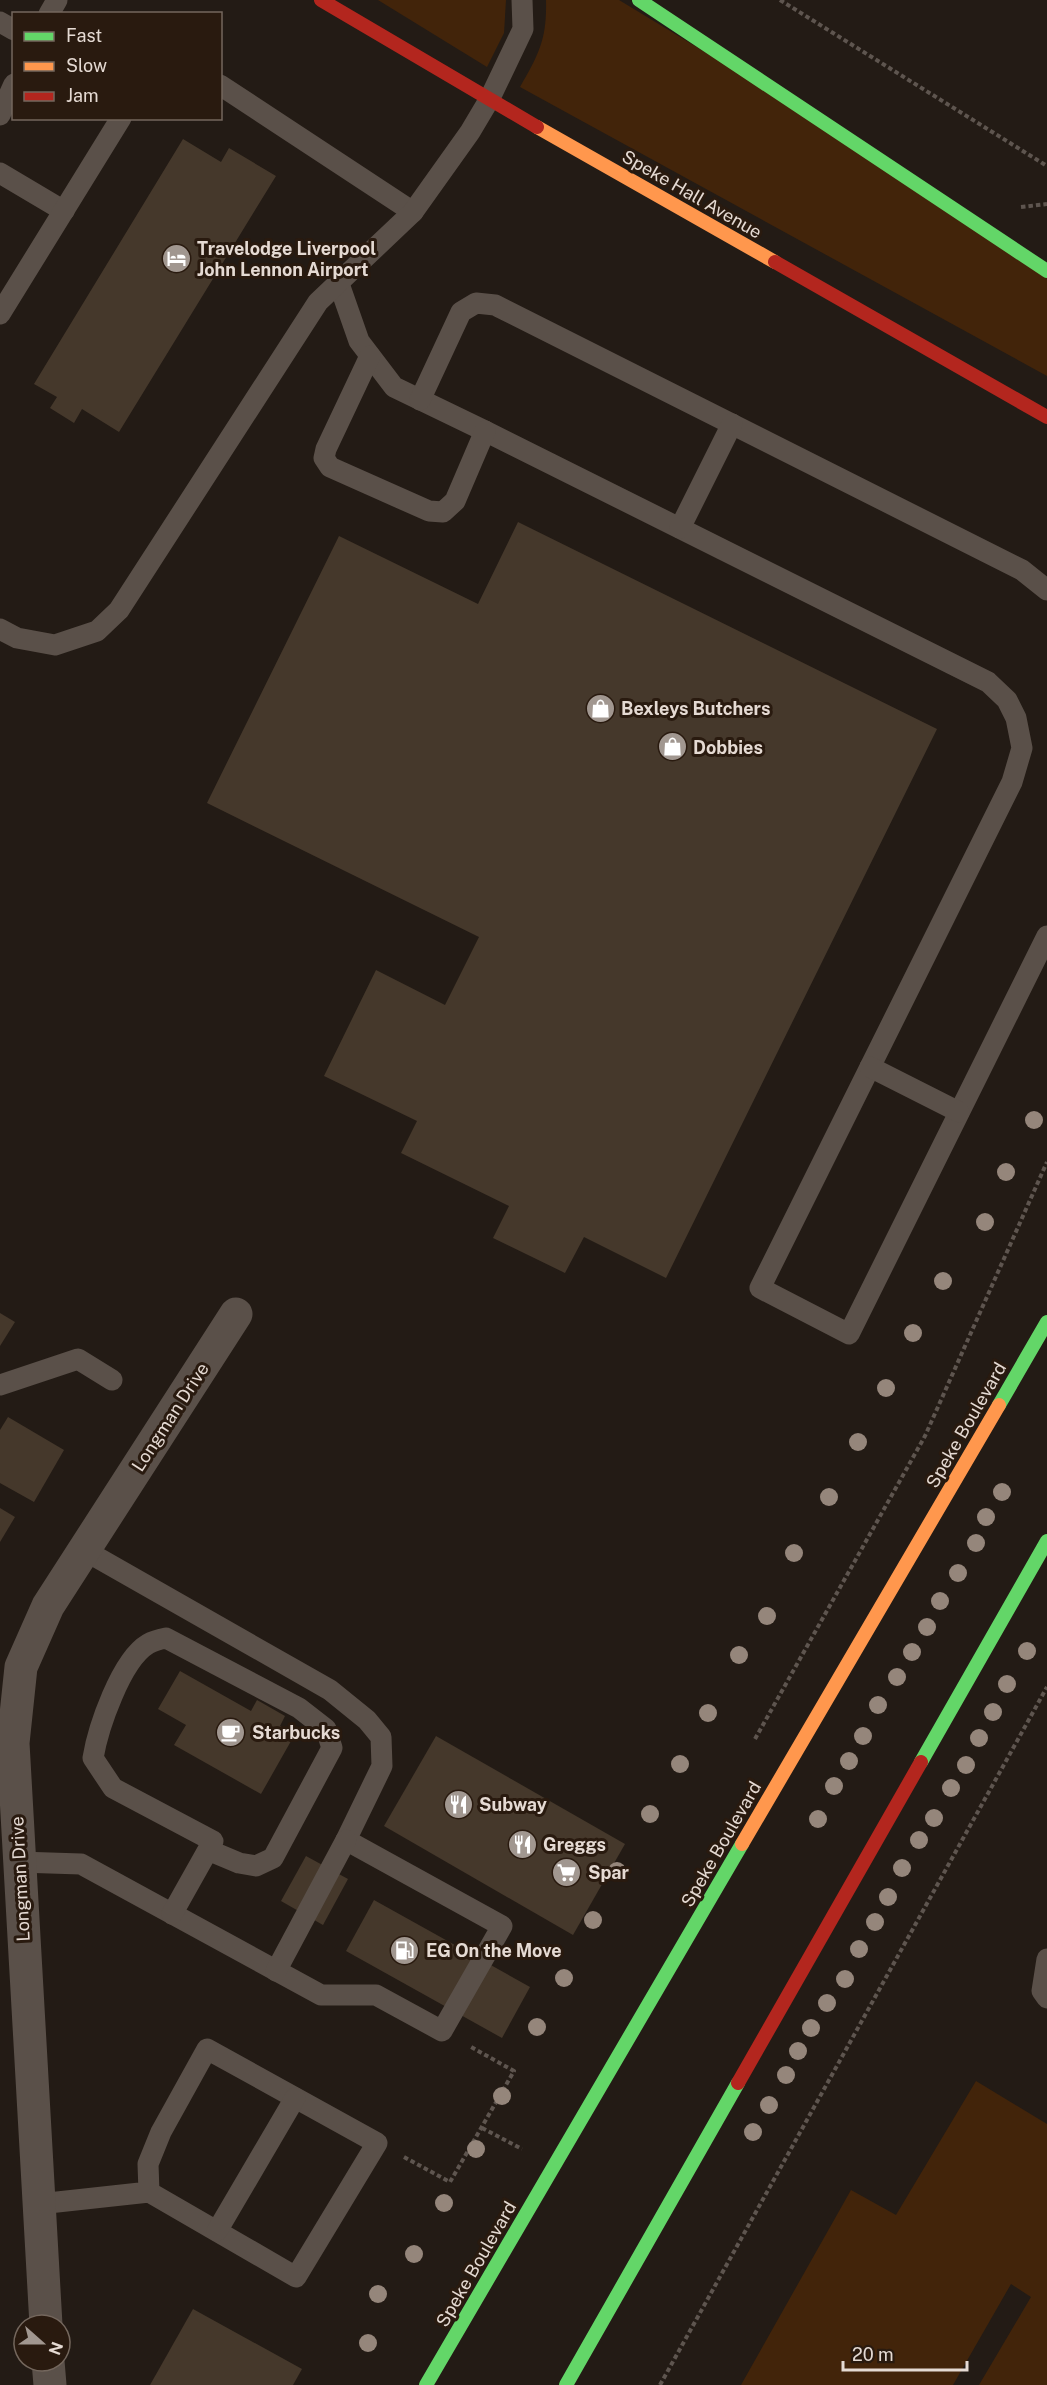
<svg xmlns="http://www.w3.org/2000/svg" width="1047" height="2385" font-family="'Public Sans',sans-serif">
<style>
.green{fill:#42240a}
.building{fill:#45382b}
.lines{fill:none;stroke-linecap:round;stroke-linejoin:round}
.path{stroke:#5e554f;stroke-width:4;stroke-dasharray:4.5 3;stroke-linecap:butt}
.lane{stroke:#5a5049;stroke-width:21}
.street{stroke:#5a5049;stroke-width:33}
.fast{stroke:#63d668;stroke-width:14}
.slow{stroke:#ff974d;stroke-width:14}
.jam{stroke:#b3261e;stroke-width:14}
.tree{fill:#95867b}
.labels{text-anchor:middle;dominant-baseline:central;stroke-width:6;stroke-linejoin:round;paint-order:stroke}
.street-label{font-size:18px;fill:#e5dad3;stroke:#291a0f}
.poi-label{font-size:18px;font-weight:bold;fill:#e5dad3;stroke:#291a0f;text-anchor:start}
</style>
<rect width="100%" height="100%" fill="#231b15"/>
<g class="green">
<polygon points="378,0 506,0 504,33 487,67"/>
<path d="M546,0h73l299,181 129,95v100l-527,-289c19,-33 27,-48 26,-87z"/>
<polygon points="976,2081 1047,2124 1047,2385 979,2385 1031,2297 1011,2284 953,2385 741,2385 851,2190 896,2215"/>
</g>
<g class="building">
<polygon points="183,139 221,162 229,148 276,176 119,432 82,409 74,423 50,408 57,397 34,384"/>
<polygon points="518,522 937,729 666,1278 584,1237 565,1273 493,1238 509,1206 401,1153 417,1121 324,1076 376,970 445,1005 479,937 207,803 339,536 478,604"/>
<polygon points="0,1313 15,1322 0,1346"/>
<polygon points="8,1417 64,1450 34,1502 0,1483 0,1430"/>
<polygon points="0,1508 15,1517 0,1542"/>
<polygon points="180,1671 251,1711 257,1700 285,1716 280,1726 295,1734 261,1794 174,1745 186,1725 158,1709"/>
<polygon points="436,1736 625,1844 573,1935 384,1826"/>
<polygon points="306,1856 348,1879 323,1925 281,1901"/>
<polygon points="374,1900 530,1987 502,2038 346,1951"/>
<polygon points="193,2309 302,2369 293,2385 150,2385"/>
</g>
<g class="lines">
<g class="path">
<polyline points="780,0 1047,166"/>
<polyline points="1021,207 1047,204"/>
<polyline points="755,1739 925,1436 1047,1162"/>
<polyline points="482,2128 522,2149"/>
<polyline points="404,2157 450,2182 514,2071 471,2047"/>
<polyline points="660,2385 1047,1687"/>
</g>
<g class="lane">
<polyline points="49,14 57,0"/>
<polyline points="0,22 14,30"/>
<polyline points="220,85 413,212"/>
<polyline points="0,115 14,84"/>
<polyline points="0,173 64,211"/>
<polyline points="338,281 359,341 394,387 485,431 988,682 1007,700 1016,718 1022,748 1012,782 760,1288 849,1334 1047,936"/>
<polyline points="0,314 121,118"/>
<polyline points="370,356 326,449 324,458 330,467 429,511 443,512 455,501 485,431"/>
<polyline points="420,400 461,312 476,303 495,305 1022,570 1047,590"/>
<polyline points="680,528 732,424"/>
<polyline points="0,629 17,638 55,645 97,631 119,610 318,302 413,212 470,132 489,100 523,29 522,0"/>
<polyline points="870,1067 959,1112"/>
<polyline points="0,1385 78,1359 112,1380"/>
<polyline points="19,1862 81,1864 321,1995 376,1995 442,2031 502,1926 346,1840 382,1766 381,1737 367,1720 330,1690 84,1550"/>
<path d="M172,1914l41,-73 -100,-53 -20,-30c5,-30 28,-98 55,-114 5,-3 13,-5 18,-6l133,70 27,21 6,19 -59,110 -17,8 -17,-3 -31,-13"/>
<polyline points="1047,1959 1042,1991 1047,1998"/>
<polyline points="276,1971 346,1840"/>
<polyline points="39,2204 149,2192 296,2277 377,2143 207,2049 161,2132 148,2164 149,2192"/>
<polyline points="217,2231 295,2098"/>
</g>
<g class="street">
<polyline points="46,2325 13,1743 21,1667 48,1606 236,1314"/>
<polyline points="48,2361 50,2385"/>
</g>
<g class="fast">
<polyline points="639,0 1047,271"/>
<polyline points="999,1405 1047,1322"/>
<polyline points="921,1762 1047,1541"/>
<polyline points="426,2385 742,1844"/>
<polyline points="566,2385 738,2083"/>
</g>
<g class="slow">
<polyline points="537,127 775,262"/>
<polyline points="742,1844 999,1405"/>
</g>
<g class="jam">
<polyline points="321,0 537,127"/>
<polyline points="775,262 1047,417"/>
<polyline points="738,2083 921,1762"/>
</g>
</g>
<g class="tree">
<circle cx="1034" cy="1120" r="9"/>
<circle cx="1006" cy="1172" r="9"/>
<circle cx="985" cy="1222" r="9"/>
<circle cx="943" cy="1281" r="9"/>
<circle cx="913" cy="1333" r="9"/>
<circle cx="886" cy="1388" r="9"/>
<circle cx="858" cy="1442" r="9"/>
<circle cx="1002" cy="1492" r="9"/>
<circle cx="829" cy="1497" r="9"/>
<circle cx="986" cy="1517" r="9"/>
<circle cx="976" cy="1543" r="9"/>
<circle cx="794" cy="1553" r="9"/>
<circle cx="958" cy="1573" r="9"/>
<circle cx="940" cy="1601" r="9"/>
<circle cx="767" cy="1616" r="9"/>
<circle cx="927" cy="1627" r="9"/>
<circle cx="1027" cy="1651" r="9"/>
<circle cx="912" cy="1652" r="9"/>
<circle cx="739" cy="1655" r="9"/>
<circle cx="897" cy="1677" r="9"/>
<circle cx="1007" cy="1684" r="9"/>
<circle cx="878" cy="1705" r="9"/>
<circle cx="993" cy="1712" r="9"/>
<circle cx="708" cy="1713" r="9"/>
<circle cx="863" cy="1736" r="9"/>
<circle cx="979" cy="1738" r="9"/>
<circle cx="849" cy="1761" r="9"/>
<circle cx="680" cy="1764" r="9"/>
<circle cx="966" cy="1765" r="9"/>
<circle cx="834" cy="1786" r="9"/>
<circle cx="951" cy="1788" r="9"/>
<circle cx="650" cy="1814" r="9"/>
<circle cx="934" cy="1818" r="9"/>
<circle cx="818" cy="1819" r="9"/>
<circle cx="919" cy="1840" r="9"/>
<circle cx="902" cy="1868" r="9"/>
<circle cx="617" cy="1871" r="9"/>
<circle cx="888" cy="1897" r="9"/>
<circle cx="593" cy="1920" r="9"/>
<circle cx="875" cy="1922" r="9"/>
<circle cx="859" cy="1949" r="9"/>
<circle cx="564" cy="1978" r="9"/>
<circle cx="845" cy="1979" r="9"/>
<circle cx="827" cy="2003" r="9"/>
<circle cx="537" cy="2027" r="9"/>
<circle cx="811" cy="2028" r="9"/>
<circle cx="798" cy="2051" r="9"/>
<circle cx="786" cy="2075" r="9"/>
<circle cx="502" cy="2096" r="9"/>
<circle cx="769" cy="2105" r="9"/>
<circle cx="753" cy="2132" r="9"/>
<circle cx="476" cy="2149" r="9"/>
<circle cx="444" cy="2203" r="9"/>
<circle cx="414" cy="2254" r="9"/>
<circle cx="378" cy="2294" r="9"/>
<circle cx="368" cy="2343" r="9"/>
</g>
<defs>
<symbol id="hotel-disc" viewBox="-11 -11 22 22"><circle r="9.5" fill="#a19790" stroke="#291a0f"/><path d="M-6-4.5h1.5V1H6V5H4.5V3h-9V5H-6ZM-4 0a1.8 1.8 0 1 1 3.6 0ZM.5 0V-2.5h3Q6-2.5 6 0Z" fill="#fff"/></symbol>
<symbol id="shop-disc" viewBox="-11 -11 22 22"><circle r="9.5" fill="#a19790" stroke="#291a0f"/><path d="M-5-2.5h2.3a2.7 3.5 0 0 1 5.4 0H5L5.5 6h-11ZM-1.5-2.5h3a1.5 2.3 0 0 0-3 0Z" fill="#fff"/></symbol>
<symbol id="cafe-disc" viewBox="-11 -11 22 22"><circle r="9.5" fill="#a19790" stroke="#291a0f"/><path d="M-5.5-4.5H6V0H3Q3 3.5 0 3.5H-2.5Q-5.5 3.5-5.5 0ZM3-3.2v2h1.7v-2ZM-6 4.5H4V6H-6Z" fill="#fff"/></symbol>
<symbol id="restaurant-disc" viewBox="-11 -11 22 22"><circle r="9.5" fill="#a19790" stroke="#291a0f"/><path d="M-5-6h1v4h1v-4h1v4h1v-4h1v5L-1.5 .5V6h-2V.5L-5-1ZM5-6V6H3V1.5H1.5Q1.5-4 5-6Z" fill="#fff"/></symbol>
<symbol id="supermarket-disc" viewBox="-11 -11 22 22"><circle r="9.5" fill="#a19790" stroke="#291a0f"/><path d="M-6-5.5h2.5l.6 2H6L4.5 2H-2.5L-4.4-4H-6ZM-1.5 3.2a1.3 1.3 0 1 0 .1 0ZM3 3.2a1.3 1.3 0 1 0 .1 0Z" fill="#fff"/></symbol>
<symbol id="fuel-disc" viewBox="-11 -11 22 22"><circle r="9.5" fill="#a19790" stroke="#291a0f"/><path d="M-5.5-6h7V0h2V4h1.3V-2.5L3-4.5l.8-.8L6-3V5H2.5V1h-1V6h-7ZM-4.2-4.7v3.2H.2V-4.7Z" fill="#fff"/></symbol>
</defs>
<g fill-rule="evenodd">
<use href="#hotel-disc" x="160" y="242" width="33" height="33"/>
<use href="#shop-disc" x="584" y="692" width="33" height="33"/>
<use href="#shop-disc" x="656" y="730" width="33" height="33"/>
<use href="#cafe-disc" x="214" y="1716" width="33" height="33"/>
<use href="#restaurant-disc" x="442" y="1788" width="33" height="33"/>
<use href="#restaurant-disc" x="506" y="1828" width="33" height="33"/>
<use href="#supermarket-disc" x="550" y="1856" width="33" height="33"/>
<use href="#fuel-disc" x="388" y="1934" width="33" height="33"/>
</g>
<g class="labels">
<g class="street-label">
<text transform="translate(692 194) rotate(30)">Speke Hall Avenue</text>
<text transform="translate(170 1417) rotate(-57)">Longman Drive</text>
<text transform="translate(966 1425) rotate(-60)">Speke Boulevard</text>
<text transform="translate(721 1844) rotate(-60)">Speke Boulevard</text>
<text transform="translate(20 1879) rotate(-93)">Longman Drive</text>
<text transform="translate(476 2264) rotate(-60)">Speke Boulevard</text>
</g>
<g class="poi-label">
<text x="197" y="248">Travelodge Liverpool<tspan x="197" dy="21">John Lennon Airport</tspan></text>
<text x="621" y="708">Bexleys Butchers</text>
<text x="693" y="747">Dobbies</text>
<text x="252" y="1732">Starbucks</text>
<text x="479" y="1804">Subway</text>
<text x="543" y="1844">Greggs</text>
<text x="588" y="1872">Spar</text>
<text x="426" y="1950">EG On the Move</text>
</g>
</g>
<rect x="12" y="12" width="210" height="108" fill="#291a0f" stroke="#74675d" stroke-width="1.5"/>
<rect x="24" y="32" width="30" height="9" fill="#63d668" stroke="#74675d" stroke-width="1.5"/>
<text x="66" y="42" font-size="18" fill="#e5dad3">Fast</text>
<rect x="24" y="62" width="30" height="9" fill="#ff974d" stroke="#74675d" stroke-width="1.5"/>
<text x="66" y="72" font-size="18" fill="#e5dad3">Slow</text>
<rect x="24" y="92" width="30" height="9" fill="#b3261e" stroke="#74675d" stroke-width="1.5"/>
<text x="66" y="102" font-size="18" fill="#e5dad3">Jam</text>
<g transform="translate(42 2343) rotate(111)"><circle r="28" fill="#291a0f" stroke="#74675d" stroke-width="1.5"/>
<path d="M0-4.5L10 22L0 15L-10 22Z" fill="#a19790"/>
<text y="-9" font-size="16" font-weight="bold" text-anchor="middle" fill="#e5dad3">N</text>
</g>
<path d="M843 2361v9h124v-9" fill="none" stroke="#e5dad3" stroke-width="3"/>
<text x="852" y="2361" font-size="18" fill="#e5dad3" stroke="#291a0f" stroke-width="4.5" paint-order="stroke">20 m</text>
</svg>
